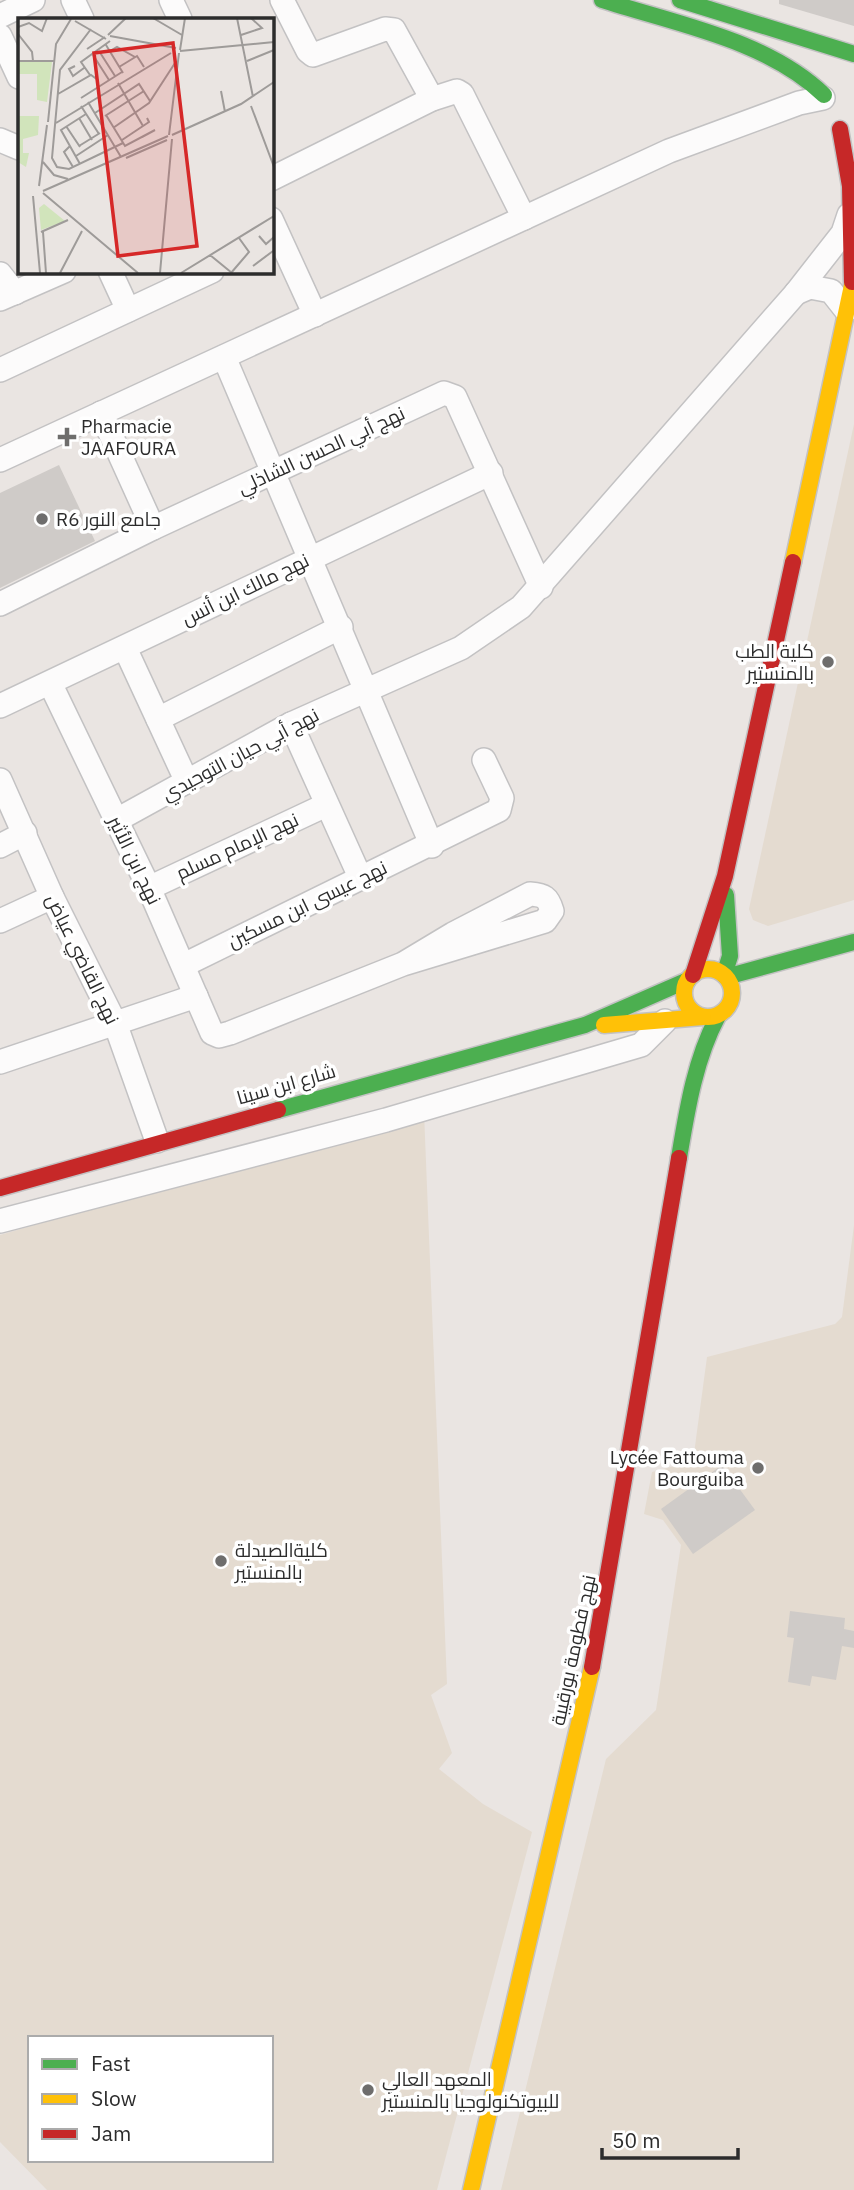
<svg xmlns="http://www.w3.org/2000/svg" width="854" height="2190" font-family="'IBM Plex Sans',Cairo,sans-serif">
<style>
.education{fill:#e4dbd0;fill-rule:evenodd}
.building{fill:#cfcbc8}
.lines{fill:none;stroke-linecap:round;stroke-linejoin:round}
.street-casing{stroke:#c3c2c3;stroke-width:26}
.fast-casing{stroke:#c3c2c3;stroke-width:19}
.slow-casing{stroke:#c3c2c3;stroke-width:19}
.jam-casing{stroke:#c3c2c3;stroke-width:19}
.street{stroke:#fcfbfb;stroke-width:23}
.fast{stroke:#4caf50;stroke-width:16}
.slow{stroke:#ffc107;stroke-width:16}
.jam{stroke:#c62828;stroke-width:16}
.poi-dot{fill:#6e6d6c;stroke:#fff;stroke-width:2.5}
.labels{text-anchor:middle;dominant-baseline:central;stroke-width:7;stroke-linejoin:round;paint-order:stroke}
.poi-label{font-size:19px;fill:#2c2c2c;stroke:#fff;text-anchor:start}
.street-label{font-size:19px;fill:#2c2c2c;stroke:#fff}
.inset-road{fill:none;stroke:#9e9b99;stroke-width:2}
.view{fill:#d62828;fill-opacity:0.15;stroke:#d62828;stroke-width:3.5}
.inset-edge{fill:none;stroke:#2c2c2c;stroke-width:3.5}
</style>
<rect width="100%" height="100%" fill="#eae5e2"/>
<g class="education">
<polygon points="854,424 854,900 768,926 753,920 749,909"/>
<path d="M424,1112l23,572 -16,11 21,58 -13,16 44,35 49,28 -95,358h-390l-47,-48v-907zM30,2038h241v122h-241z"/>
<polygon points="854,1225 854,2190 501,2190 606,1759 656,1710 681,1545 663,1520 644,1514 652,1472 693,1461 707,1357 835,1324 842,1317"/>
</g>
<g class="building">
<polygon points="779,0 854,0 854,26 779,4"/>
<polygon points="59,465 95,541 0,588 0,493"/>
<polygon points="722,1465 755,1510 693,1554 661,1509"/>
<polygon points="790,1611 845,1618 844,1629 854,1631 854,1648 842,1646 836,1680 812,1676 810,1686 788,1682 794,1638 787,1637"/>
</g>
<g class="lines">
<defs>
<g id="street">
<polyline points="73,0 82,19"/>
<polyline points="171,0 180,19"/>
<polyline points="282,0 308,51 313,55 385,29 394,30 432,99"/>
<polyline points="0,16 33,0"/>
<polyline points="0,36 19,77"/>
<polyline points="0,140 19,148"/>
<polyline points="271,179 432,99 457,91 462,94 524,218"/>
<polyline points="271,219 315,315"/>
<polyline points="110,271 128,310"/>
<polyline points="0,274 15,293"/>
<polyline points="796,293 810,287 831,291 846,310"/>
<polyline points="0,299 64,271"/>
<polyline points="224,357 432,846"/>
<polyline points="0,370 212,271"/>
<polyline points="101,413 153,528"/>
<polyline points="0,460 669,151 799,103 823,98"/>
<polyline points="0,604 153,528 444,393 455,397 541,587"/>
<polyline points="125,648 187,782"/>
<path d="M50,683l99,205 63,145 7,3 11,-3 173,-69 50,-30 77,-40c14,1 18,3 22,17l-7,10 -142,43"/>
<polyline points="0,706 491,473"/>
<polyline points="158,719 341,627"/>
<polyline points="291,724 360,877"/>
<polyline points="0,780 52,897 115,1023 157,1141"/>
<polyline points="115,821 291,724 461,648 521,607 796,293 843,233 849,215"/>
<polyline points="0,846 25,833"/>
<polyline points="149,888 326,805"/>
<polyline points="0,921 52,897"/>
<polyline points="184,965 499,810 502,798 484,760"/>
<polyline points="0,1062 196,996"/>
<polyline points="0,1221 386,1120 641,1045 665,1021"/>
</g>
<g id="fast">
<path d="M602,0c74,24 165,40 222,95"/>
<polyline points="680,0 854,54"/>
<polyline points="724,975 730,956 726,895"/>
<polyline points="726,977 854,942"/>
<polyline points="278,1110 585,1025 688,980"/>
<path d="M679,1158c8,-48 16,-99 39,-142"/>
</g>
<g id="slow">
<polyline points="793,562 854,276"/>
<circle cx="708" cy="993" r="24"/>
<polyline points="604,1025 703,1017"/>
<polyline points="471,2190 592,1667"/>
</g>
<g id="jam">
<polyline points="840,129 850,186 852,282"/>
<polyline points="693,975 725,876 793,562"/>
<polyline points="0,1188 278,1110"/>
<polyline points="592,1667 679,1158"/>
</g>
</defs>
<use href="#street" class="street-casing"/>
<use href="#fast" class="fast-casing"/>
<use href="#slow" class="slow-casing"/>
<use href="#jam" class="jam-casing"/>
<use href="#street" class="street"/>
<use href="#fast" class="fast"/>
<use href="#slow" class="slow"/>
<use href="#jam" class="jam"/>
</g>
<g class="poi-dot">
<path d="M63.5 426.5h7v7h7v7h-7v7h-7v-7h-7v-7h7z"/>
<circle cx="42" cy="519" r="7"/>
<circle cx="828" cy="662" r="7"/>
<circle cx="758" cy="1468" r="7"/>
<circle cx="221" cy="1561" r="7"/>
<circle cx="368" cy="2090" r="7"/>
</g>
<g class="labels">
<g class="poi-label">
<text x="81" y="426">Pharmacie<tspan x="81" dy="22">JAAFOURA</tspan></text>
<text x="56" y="519">R6 جامع النور</text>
<text x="814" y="651" text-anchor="end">كلية الطب<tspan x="814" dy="22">بالمنستير</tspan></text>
<text x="744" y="1457" text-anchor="end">Lycée Fattouma<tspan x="744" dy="22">Bourguiba</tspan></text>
<text x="235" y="1550">كليةالصيدلة<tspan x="235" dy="22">بالمنستير</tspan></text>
<text x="382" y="2079">المعهد العالي<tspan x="382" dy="22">للبيوتكنولوجيا بالمنستير</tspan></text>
</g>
<g class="street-label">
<text transform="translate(321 450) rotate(-25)">نهج أبي الحسن الشاذلي</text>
<text transform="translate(245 589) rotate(-26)">نهج مالك ابن أنس</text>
<text transform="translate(240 754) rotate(-28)">نهج أبي حيان التوحيدي</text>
<text transform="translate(237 846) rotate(-25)">نهج الإمام مسلم</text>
<text transform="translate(135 860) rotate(64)">نهج ابن الأثير</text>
<text transform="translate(307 904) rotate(-26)">نهج عيسى ابن مسكين</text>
<text transform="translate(83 959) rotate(64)">نهج القاضي عياض</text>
<text transform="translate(286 1084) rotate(-16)">شارع ابن سينا</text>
<text transform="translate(573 1650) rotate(-78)">نهج فطومة بورقيبة</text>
</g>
</g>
<g transform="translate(18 18)">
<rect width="256" height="256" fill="#eae5e2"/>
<path d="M0,44h34l-5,40 -10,-2v-26h-19zM0,98h21l-1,19 -15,4v14h6l-3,14 -8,-5zM26,186l21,17 -24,9 -2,-22z" fill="#d1e4bb"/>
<path class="inset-road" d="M135,0l29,17M219,0l16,79M57,3l31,18M0,9l11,-4 13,8 5,-13M73,11l-31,41 -8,88 5,9 12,2 54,-26M0,16l14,18 1,9M90,17l18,-17M223,17l21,-7 -11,-10M92,18l66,12M88,27l17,28M69,31l18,-12M162,32l5,-32M81,33l16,25M92,33l7,-4 18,10M162,33l94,-9M75,37l16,25M0,43h37M229,43l27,-11M57,48l-6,3 4,7 11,-8M101,49l18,-11 7,11M72,57l-9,-13 29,-21M100,65l25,43M203,73l4,21M40,76l33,-19 7,5M63,80l41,-26M70,84l33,55M63,88l18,28M233,88l23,61M77,95l44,-29 11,17M88,97l19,31 30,-16 -13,7M87,98l39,-25M61,100l13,22M30,104l8,-78 15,-25M38,105l115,-70M48,108l14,21M95,110l36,-25 26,-40M151,117l10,-82M154,117l69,-31 33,-22M104,122l27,-18 -2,-4M52,128l-6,6 9,15M61,128l21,-13M58,138l32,-21M108,140l41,-18M25,144l11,13 14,4M62,146l-19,-34 25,-16M21,168l8,-61M25,173l125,-55M25,175l95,80M15,178l7,77M23,214l27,-12M25,214l3,41M241,218l7,8 8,-7M192,237l22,18M235,248l20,-15M42,255l22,-42M142,255l12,-134M163,255l93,-57M213,255l18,-21 -10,-14"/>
<path class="view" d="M155,25l24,203 -79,10 -24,-203z"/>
<rect width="256" height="256" class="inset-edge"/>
</g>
<rect x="28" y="2036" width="245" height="126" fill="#ffffff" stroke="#ababab" stroke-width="2"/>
<rect x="42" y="2059" width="35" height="10" fill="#4caf50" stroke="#ababab" stroke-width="2"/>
<text x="91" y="2071" font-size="21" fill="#2c2c2c">Fast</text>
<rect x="42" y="2094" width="35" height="10" fill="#ffc107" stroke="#ababab" stroke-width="2"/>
<text x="91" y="2106" font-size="21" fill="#2c2c2c">Slow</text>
<rect x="42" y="2129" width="35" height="10" fill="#c62828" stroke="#ababab" stroke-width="2"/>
<text x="91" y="2141" font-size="21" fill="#2c2c2c">Jam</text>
<path d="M602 2148v10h136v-10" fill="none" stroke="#2c2c2c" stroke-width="3.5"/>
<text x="612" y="2148" font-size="21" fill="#2c2c2c" stroke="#ffffff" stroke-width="5" paint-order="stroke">50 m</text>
</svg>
